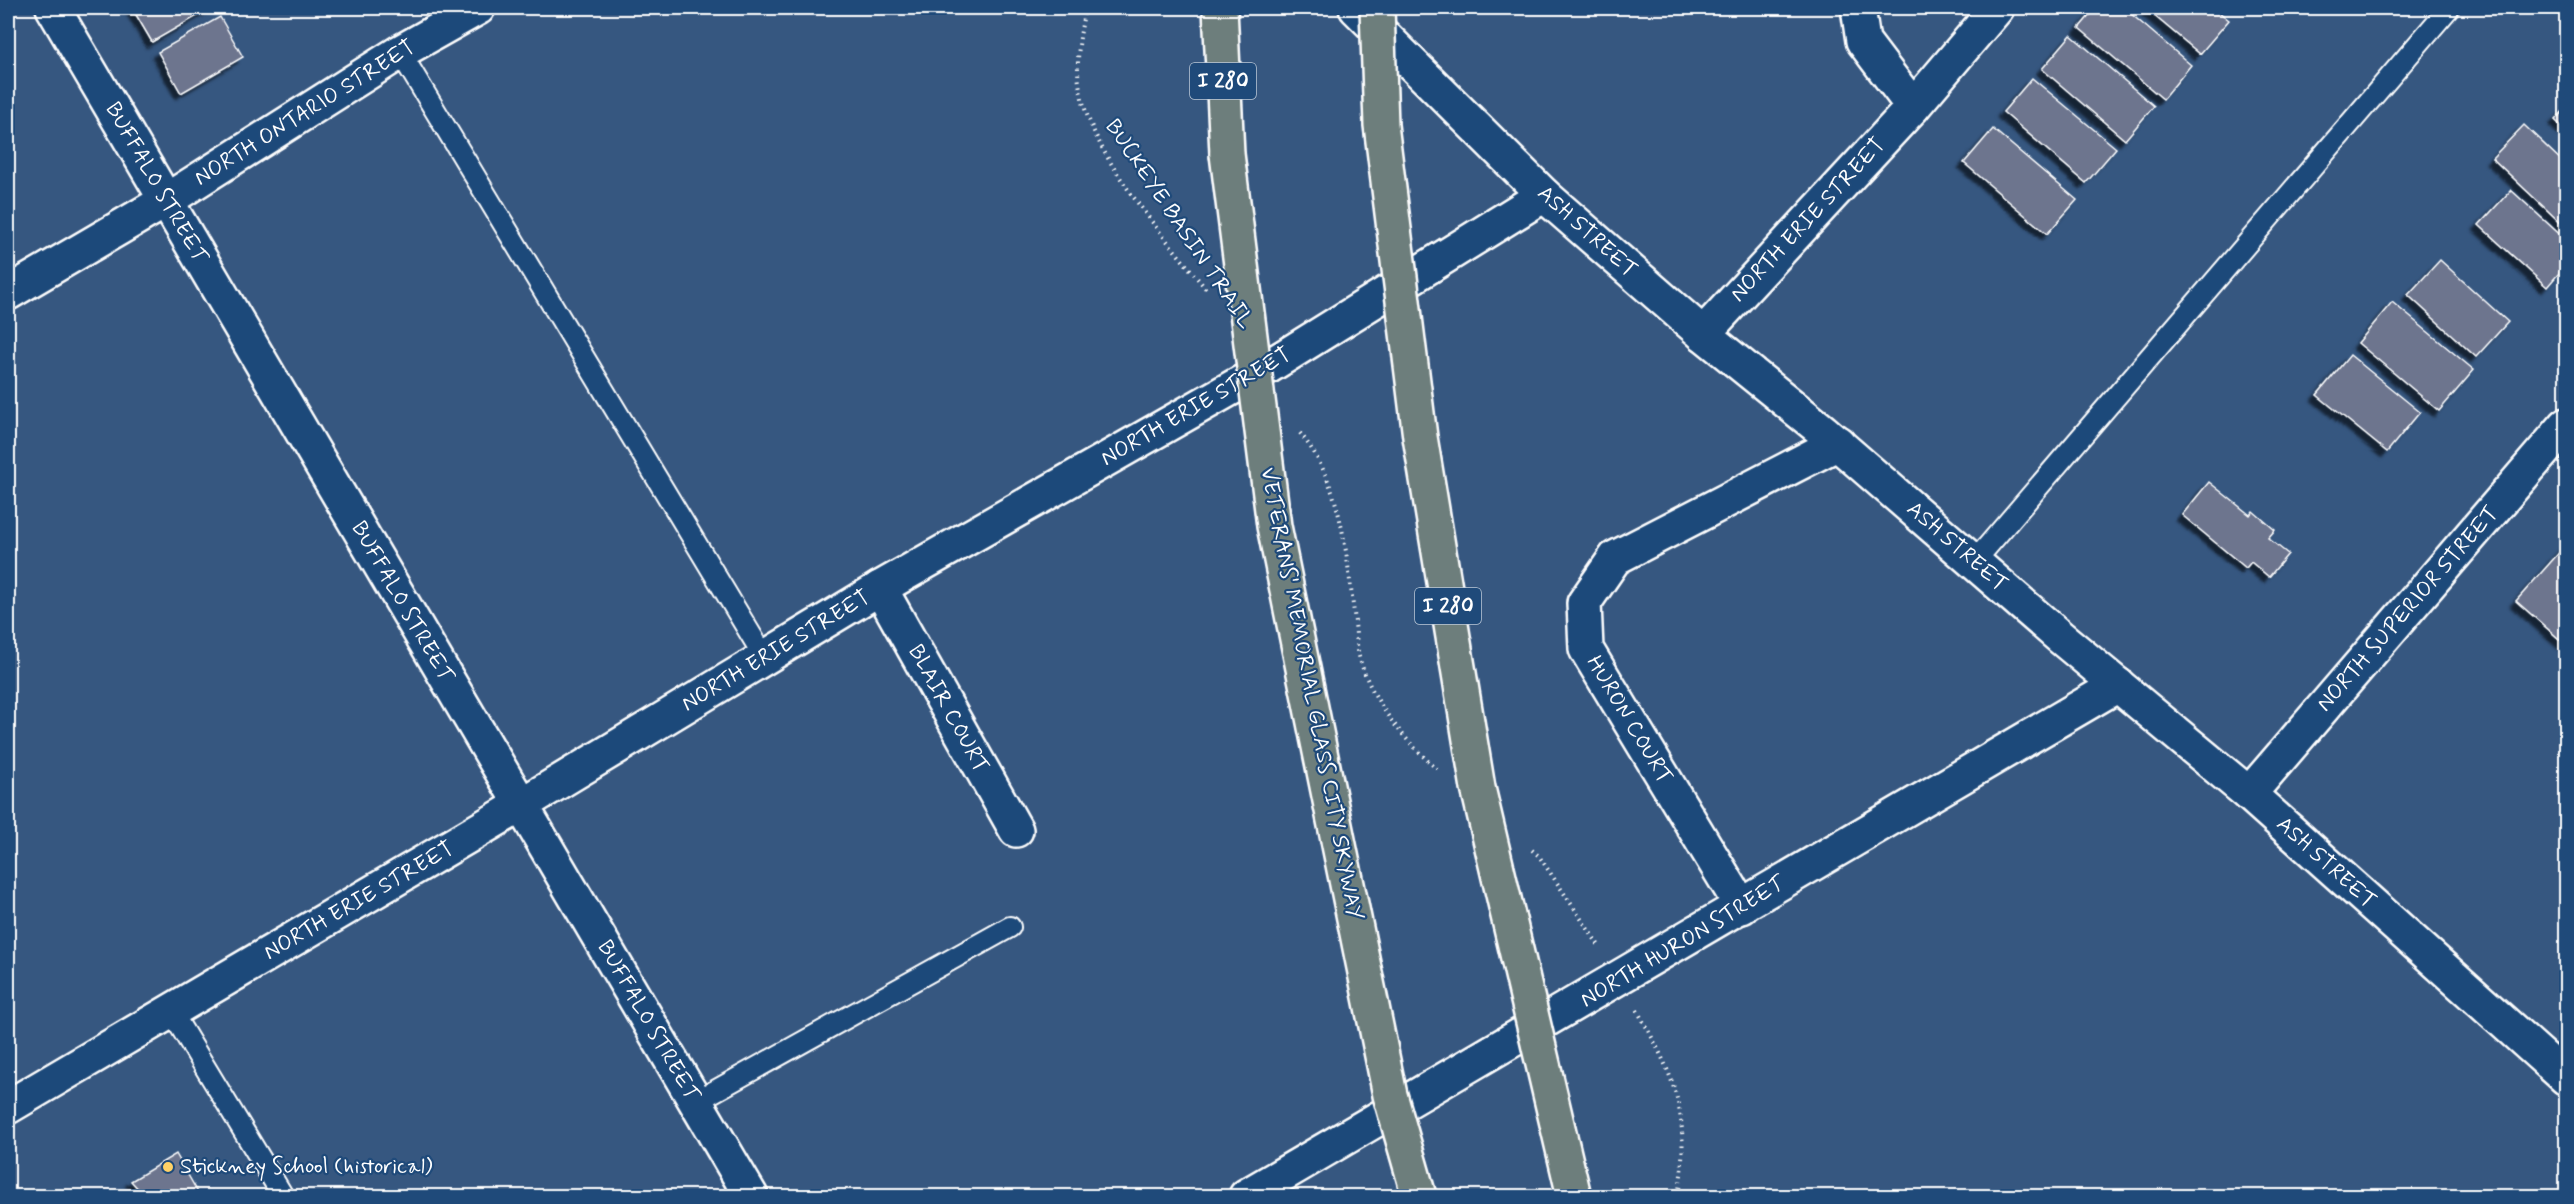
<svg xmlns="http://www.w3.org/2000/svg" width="2574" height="1204" font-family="Mynerve,sans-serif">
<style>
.building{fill:#6d758e;stroke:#fff;stroke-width:1.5;filter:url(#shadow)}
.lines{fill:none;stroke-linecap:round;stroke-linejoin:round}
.service-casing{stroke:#fff;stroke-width:24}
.minor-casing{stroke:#fff;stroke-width:38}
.tertiary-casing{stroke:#fff;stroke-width:38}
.motorway-casing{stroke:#fff;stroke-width:38}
.path{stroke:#fff;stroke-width:4;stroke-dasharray:1.5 4.5;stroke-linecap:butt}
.service{stroke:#1f4a7a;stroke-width:20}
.minor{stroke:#1f4a7a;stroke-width:33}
.tertiary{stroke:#1f4a7a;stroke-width:33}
.motorway{stroke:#6d7e7c;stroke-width:33}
.motorway-bridge-casing{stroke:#fff;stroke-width:38;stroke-linecap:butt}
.motorway-bridge{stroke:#6d7e7c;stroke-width:33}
.poi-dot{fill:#ffd166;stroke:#1f4a7a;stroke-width:2}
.labels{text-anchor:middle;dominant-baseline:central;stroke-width:4.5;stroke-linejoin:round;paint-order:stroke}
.shield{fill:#1f4a7a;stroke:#bcc9d7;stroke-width:1.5}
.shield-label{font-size:21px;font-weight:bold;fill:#fff}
.street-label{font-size:22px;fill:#fff;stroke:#1f4a7a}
.poi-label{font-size:22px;fill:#fff;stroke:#1f4a7a;text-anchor:start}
</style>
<defs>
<filter id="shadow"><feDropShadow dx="-5.5" dy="5.5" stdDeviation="1.5" flood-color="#0009"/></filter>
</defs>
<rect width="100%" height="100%" fill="#365780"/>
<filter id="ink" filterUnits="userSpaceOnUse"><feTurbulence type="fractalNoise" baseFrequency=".0167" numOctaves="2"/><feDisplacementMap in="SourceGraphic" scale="12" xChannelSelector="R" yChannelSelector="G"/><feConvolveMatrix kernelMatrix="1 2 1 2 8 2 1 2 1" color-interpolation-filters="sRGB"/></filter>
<g filter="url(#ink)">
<g class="building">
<polygon points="132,8 211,8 152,42"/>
<polygon points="2096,8 2124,8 2191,65 2163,99 2079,28"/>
<polygon points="2145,8 2214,8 2229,20 2200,54"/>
<polygon points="220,17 243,57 181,93 158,52"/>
<polygon points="2071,35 2154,106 2125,140 2042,69"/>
<polygon points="2032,78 2116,148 2086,183 2003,112"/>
<polygon points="2566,108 2566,131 2555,120"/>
<polygon points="2524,125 2566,165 2566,228 2492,158"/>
<polygon points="1993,129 2077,200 2047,234 1964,163"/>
<polygon points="2511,190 2566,240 2566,265 2547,287 2479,225"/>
<polygon points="2440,260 2508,322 2476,357 2408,295"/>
<polygon points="2392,302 2474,370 2439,411 2358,343"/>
<polygon points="2350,355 2420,412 2387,452 2317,395"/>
<polygon points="2209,482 2250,515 2253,511 2275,530 2268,538 2288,554 2269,577 2251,562 2246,568 2182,515"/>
<polygon points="2566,545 2566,645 2516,601"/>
<polygon points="176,1154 200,1196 141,1196 142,1193 131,1181"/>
</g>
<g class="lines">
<defs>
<g id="service">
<polyline points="400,52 765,658"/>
<polyline points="1974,562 2449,8"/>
<polyline points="171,1011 283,1196"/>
<polyline points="695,1102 1010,927"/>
</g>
<g id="minor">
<polyline points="53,8 751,1196"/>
<polyline points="8,293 167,200 400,52 478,8"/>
<polyline points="880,588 1016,830"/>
<polyline points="2249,794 2566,425"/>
<polyline points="1742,907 1586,649 1584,603 1615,558 1838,443"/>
</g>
<g id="tertiary">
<polyline points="1356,8 1544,195 1703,334 1823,431 2060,637 2249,794 2566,1078"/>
<polyline points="1858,8 1863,41 1913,107"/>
<polyline points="1703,334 1913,107 1997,8"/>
<polyline points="8,1107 521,805 880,588 1258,373 1544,195"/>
<polyline points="1246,1196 2118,685"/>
</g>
<polyline id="motorway" points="1220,8 1227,154"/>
</defs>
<use href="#service" class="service-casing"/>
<use href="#minor" class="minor-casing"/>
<use href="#tertiary" class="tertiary-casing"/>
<use href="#motorway" class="motorway-casing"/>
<g class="path">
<path d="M1085,8c-5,26 -10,55 -5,81 12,68 84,147 126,200"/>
<path d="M1300,433c42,51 46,118 54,180 2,16 2,35 7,50 13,41 44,78 76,106"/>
<polyline points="1532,850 1539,856 1600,947"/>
<path d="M1637,1010c29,52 49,89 45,150 -1,13 -1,24 -5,36"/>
</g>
<use href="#service" class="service"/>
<use href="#minor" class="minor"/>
<use href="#tertiary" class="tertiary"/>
<use href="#motorway" class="motorway"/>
<defs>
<g id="motorway-bridge">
<polyline points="1377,8 1381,125 1420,437 1478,788 1574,1196"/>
<polyline points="1227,154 1274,526 1390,1095 1419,1196"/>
</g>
</defs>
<use href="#motorway-bridge" class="motorway-bridge-casing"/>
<use href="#motorway-bridge" class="motorway-bridge"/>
</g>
</g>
<circle class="poi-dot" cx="168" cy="1167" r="6"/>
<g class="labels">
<g class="shield">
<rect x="1190" y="63" width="66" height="36" rx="4.5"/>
<rect x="1415" y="588" width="66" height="36" rx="4.5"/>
</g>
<g class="shield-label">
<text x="1223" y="81">I 280</text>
<text x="1448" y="606">I 280</text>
</g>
<g class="street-label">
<text transform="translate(305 113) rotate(-32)">NORTH ONTARIO STREET</text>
<text transform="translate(156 183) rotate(60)">BUFFALO STREET</text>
<text transform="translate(1808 220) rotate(-47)">NORTH ERIE STREET</text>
<text transform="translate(1179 224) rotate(56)">BUCKEYE BASIN TRAIL</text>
<text transform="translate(1587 232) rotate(42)">ASH STREET</text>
<text transform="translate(1196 407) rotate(-30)">NORTH ERIE STREET</text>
<text transform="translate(1957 547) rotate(41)">ASH STREET</text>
<text transform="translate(402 602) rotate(60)">BUFFALO STREET</text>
<text transform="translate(2408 609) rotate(-49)">NORTH SUPERIOR STREET</text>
<text transform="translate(776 651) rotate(-31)">NORTH ERIE STREET</text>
<text transform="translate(1311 694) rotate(79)">VETERANS' MEMORIAL GLASS CITY SKYWAY</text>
<text transform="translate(948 709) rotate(61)">BLAIR COURT</text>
<text transform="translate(1629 720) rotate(59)">HURON COURT</text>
<text transform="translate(2326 863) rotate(42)">ASH STREET</text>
<text transform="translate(359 901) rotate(-30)">NORTH ERIE STREET</text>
<text transform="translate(1683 942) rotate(-31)">NORTH HURON STREET</text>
<text transform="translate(648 1021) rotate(60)">BUFFALO STREET</text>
</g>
<g class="poi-label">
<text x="180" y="1167">Stickney School (historical)</text>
</g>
</g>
<rect width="2574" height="1204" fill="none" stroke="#1f4a7a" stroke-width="30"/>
<rect x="15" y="15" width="2544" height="1174" fill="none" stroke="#fff" stroke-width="2" filter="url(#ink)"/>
</svg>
